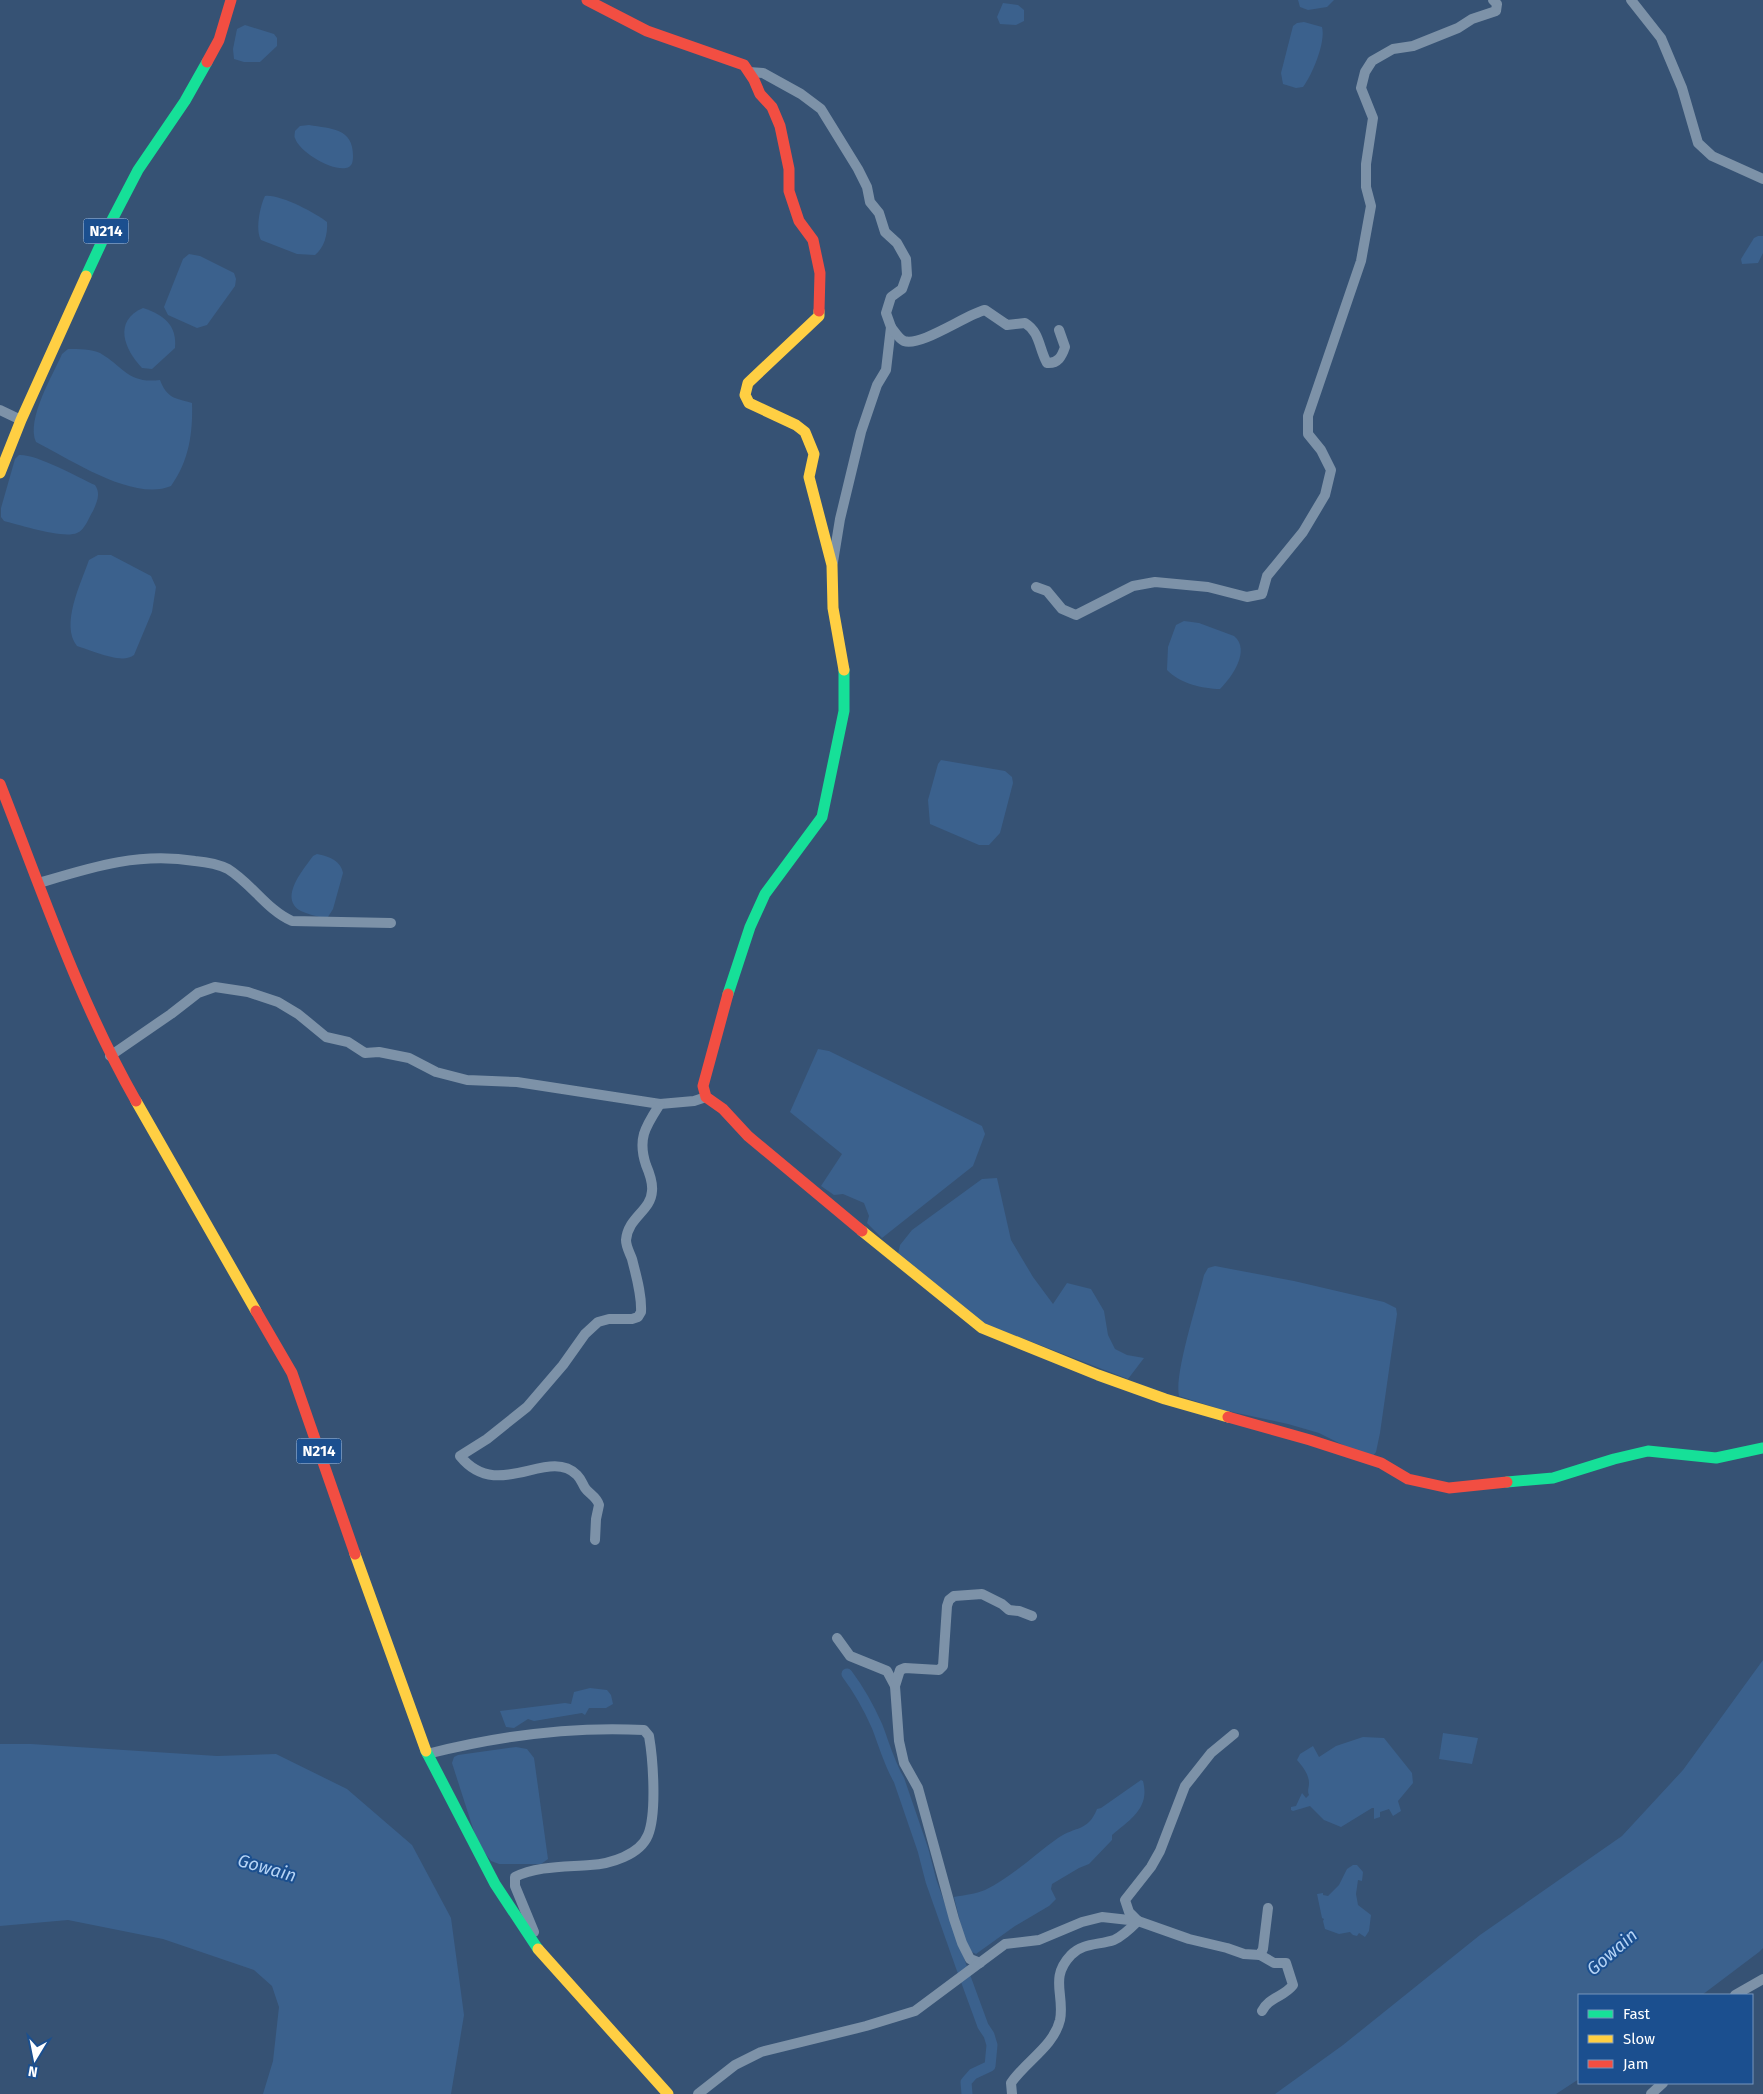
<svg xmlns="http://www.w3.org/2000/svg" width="1763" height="2094" font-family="'Fira Sans',sans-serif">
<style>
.water{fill:#3b618d}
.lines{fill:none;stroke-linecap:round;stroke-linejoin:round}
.canal{stroke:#3b618d;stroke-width:11}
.street{stroke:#7d92a8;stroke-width:10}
.fast{stroke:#16e098;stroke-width:11}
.slow{stroke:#ffcf43;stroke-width:11}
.jam{stroke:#f24e42;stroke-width:11}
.labels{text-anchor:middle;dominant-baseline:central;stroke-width:4;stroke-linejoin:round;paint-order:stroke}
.shield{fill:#1b4f8f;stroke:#bbcadd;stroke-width:1}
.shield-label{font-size:15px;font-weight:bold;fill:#fff}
.water-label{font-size:18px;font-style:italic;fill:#b5d3f5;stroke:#1b4f8f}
</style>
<rect width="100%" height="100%" fill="#365274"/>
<g class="water">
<polygon points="1298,0 1334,0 1327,7 1308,10 1300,7"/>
<polygon points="1003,3 1018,5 1024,10 1024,21 1016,25 1000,24 997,17"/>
<path d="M1304,22l18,5c4,15 -10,48 -19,60l-7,1 -13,-4 -2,-11 12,-47 4,-3z"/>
<polygon points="245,25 274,34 277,38 277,46 260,62 244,62 234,59 233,49 237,29"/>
<path d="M309,125c23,4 44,3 44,31 0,6 -1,11 -7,12 -14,3 -47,-16 -51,-30 -1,-1 0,-6 0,-7l5,-5z"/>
<path d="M265,196c15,-2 50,17 62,26 1,12 -3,26 -12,33l-18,-1 -36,-14c-6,-10 -1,-34 4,-44z"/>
<polygon points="1758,236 1763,236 1763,253 1758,263 1742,264 1741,259 1754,238"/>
<polygon points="189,254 200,256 234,273 236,279 235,286 207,325 197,328 168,315 164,307 183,259"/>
<path d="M143,308c21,7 34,17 32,40l-23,21 -10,-1c-18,-19 -29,-47 1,-60z"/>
<path d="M68,349c10,0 24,0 32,4 24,14 28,31 60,27 7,18 14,18 32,23 1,30 -3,58 -21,83 -38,16 -101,-27 -135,-44 -10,-23 17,-67 26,-88z"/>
<path d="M19,455c18,-1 58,22 76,30 6,9 2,17 -2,26 -4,6 -8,19 -16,22 -14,6 -57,-8 -73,-12l-3,-4v-9l14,-49z"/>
<path d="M98,555h13l40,21 5,11 -4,25 -18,43c-12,10 -43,-5 -57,-9 -17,-21 4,-63 12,-86z"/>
<path d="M1184,621l15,2 35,13c17,14 -2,41 -14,53 -17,0 -41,-6 -53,-19l1,-23 8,-22z"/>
<polygon points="941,760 1005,771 1012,777 1013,783 1000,833 989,845 979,845 930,824 928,800 938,764"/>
<path d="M317,854c12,2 24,7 26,19l-10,36 -5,8 -4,1c-8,-2 -17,-4 -23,-7 -23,-13 3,-42 12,-55z"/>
<polygon points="818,1049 829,1051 982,1126 985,1134 973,1166 882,1238 867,1223 869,1216 864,1203 843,1194 834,1195 821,1186 842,1154 790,1112"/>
<polygon points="997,1178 1011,1240 1033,1277 1053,1304 1067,1283 1091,1289 1104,1311 1108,1335 1115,1349 1127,1355 1144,1358 1128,1379 980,1322 898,1254 900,1245 912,1230 982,1179"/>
<path d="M1215,1266l79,15 90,21 12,6 1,6 -17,119 -4,19 -3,4 -24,-8 -30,-15 -31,-9 -65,-14 -44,-14c-5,-22 19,-95 25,-121l4,-7z"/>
<polygon points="1763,1660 1763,1948 1759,1952 1702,1995 1579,1995 1579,2079 1556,2094 1275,2094 1343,2045 1480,1935 1622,1836 1683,1770"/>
<polygon points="590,1688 607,1690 611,1695 613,1704 606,1708 589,1708 585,1715 582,1713 534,1721 528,1719 514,1728 506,1727 500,1711 565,1703 571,1704 574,1692"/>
<polygon points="1443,1733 1478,1738 1472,1764 1439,1759"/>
<path d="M1363,1737l21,1 28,35 1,10 -15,18 3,10 -8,5 -4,-7 -9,3v5l-6,2v-11h-2l-31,19 -17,-7 -14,-14 -17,5 -2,-1v-3l5,-1 6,-13 4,5 3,-3c-2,-5 0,-7 0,-12 0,-9 -7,-17 -12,-23l3,-6 13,-8 6,11 17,-11z"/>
<polygon points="0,1744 31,1744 217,1756 276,1754 347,1789 412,1845 451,1918 464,2015 451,2094 263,2094 273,2061 279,2007 272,1986 254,1970 163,1939 68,1920 0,1926"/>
<polygon points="516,1747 527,1749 534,1758 548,1859 541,1864 499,1864 491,1861 478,1844 452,1763 454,1757 458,1755"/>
<path d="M1141,1780l2,1c7,27 -12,38 -31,54v5l-23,24 -10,4 -27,16 -1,5 5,10 -7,7 -34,20 -39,28 -4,-2 -7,-10 -11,-45c10,-2 22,-3 31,-7 27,-13 49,-35 73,-52 17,-12 30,-6 39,-29l4,-1z"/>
<polygon points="1353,1865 1357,1865 1363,1872 1362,1881 1358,1880 1356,1894 1358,1905 1371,1915 1369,1931 1365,1937 1359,1933 1357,1936 1353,1935 1350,1932 1339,1934 1325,1929 1323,1921 1324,1919 1322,1918 1317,1894 1323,1893 1323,1895 1328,1896 1339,1885 1347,1869"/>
</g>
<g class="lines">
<path class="canal" d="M847,1674c12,16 22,34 30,52 7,18 12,37 22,54l24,70 8,31 30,85 22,60 6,9 3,10 -2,21 -17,8 -7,8 1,12"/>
<g class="street">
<polyline points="1631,0 1661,38 1682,88 1698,143 1712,156 1763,179"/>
<polyline points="749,72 763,73 801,94 821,109 858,169 867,187 870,202 879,213 885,232 897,243 906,259 907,275 902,289 891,297 886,313 891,327 886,370 877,385 861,432 840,519 833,562"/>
<path d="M891,327c4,5 8,12 13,14 17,6 63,-27 81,-31l22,15 18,-2c15,9 14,26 22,40 11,1 15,-7 18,-16l-6,-17"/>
<polyline points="0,410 21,420"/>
<polyline points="1036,587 1047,591 1062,609 1076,615 1133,586 1155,582 1208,587 1247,597 1262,594 1267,576 1303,532 1325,495 1331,470 1321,450 1308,434 1308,416 1361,261 1371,206 1366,187 1366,164 1373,118 1361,88 1365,72 1372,61 1393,49 1413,46 1458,28 1472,19 1496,11 1497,4 1493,0"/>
<path d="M39,883c53,-16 99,-31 156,-22 11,1 23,3 33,8 24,15 39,41 64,52l99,2"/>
<polyline points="110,1056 171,1014 198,993 215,987 248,992 278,1002 298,1014 326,1037 348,1042 365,1053 379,1052 409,1058 436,1072 467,1080 517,1082 660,1104 694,1101 706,1097"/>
<path d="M595,1540l1,-21 3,-14c-2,-8 -10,-11 -14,-17 -3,-5 -4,-9 -8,-13 -29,-29 -79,28 -117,-19l27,-17 40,-32 36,-42 22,-31 13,-12 11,-3h23l6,-2 3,-5c1,-17 -5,-37 -9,-53 -2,-6 -6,-12 -6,-19 2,-23 25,-29 26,-49 1,-9 -3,-19 -6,-26 -9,-27 0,-39 14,-61"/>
<polyline points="837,1638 850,1656 887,1671 895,1686 899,1741 904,1763 918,1788 954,1919 962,1943 970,1959 980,1963"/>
<polyline points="895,1686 900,1670 905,1668 939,1670 943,1666 947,1606 949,1600 954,1596 982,1594 1002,1604 1009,1610 1019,1611 1032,1616"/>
<path d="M427,1754c71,-18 143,-28 217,-24l5,6c4,23 8,77 -1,99 -8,20 -38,29 -58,30 -24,2 -54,1 -75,12v9l19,46"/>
<path d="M1260,1955l14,8h12l7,22c-9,12 -24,12 -31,26"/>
<polyline points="1735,1995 1763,1979"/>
<polyline points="698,2094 735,2065 761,2052 866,2026 915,2011 1005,1944 1039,1940 1082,1922 1102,1917 1138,1921 1189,1939 1227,1948 1244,1954 1260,1955 1263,1949 1268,1908"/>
<path d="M1012,2094l-1,-11c14,-21 43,-37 49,-63 5,-25 -11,-42 11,-65 11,-12 28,-10 43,-15 9,-4 17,-12 24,-19l-9,-9 -4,-12 26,-33 9,-16 25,-65 26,-33 23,-19"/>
<polyline points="1651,2094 1663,2083"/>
</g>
<g class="fast">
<polyline points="86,276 112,220 138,170 185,101 207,62"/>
<polyline points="728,994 750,927 765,894 822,817 844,711 844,670"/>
<polyline points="1507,1482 1553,1478 1614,1459 1648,1451 1716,1458 1763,1448"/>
<polyline points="426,1751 495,1884 538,1949"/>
</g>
<g class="slow">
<polyline points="819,311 819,316 748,383 745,395 749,403 796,425 805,432 814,454 809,477 832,565 833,608 844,670"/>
<polyline points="0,473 21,420 86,276"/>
<polyline points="136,1101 256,1311"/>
<polyline points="862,1231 982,1328 1098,1375 1165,1399 1228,1417"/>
<polyline points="355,1554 426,1751"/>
<polyline points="538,1949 668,2094"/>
</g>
<g class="jam">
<polyline points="587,0 647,31 744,65 754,80 760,94 772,107 780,126 789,169 789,191 799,221 813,240 820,273 819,311"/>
<polyline points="207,62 219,40 231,0"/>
<path d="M0,784c42,107 79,217 136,317"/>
<polyline points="728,994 703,1086 706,1097 723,1109 748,1136 862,1231"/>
<polyline points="256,1311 292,1373 355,1554"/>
<polyline points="1228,1417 1310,1440 1381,1463 1408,1479 1449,1488 1507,1482"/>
</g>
</g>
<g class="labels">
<g class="shield">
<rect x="83.5" y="218.5" width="45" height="25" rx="4"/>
<rect x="296.5" y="1438.5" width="45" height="25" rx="4"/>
</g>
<g class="shield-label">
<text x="106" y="231">N214</text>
<text x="319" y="1451">N214</text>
</g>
<g class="water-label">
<text transform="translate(267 1868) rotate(16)">Gowain</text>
<text transform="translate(1612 1952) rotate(-41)">Gowain</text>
</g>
</g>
<rect x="1578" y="1994" width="175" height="90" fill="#1b4f8f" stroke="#7695bc"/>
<rect x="1588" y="2010" width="25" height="8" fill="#16e098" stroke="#7695bc"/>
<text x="1623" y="2019" font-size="15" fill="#ffffff">Fast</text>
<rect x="1588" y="2035" width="25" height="8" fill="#ffcf43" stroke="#7695bc"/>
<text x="1623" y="2044" font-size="15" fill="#ffffff">Slow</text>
<rect x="1588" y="2060" width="25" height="8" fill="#f24e42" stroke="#7695bc"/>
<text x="1623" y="2069" font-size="15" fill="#ffffff">Jam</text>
<g transform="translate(35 2059) rotate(190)" stroke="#1b4f8f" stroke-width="4" paint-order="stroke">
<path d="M0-4L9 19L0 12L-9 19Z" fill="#ffffff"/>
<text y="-8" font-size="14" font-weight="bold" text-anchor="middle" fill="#ffffff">N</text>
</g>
</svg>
